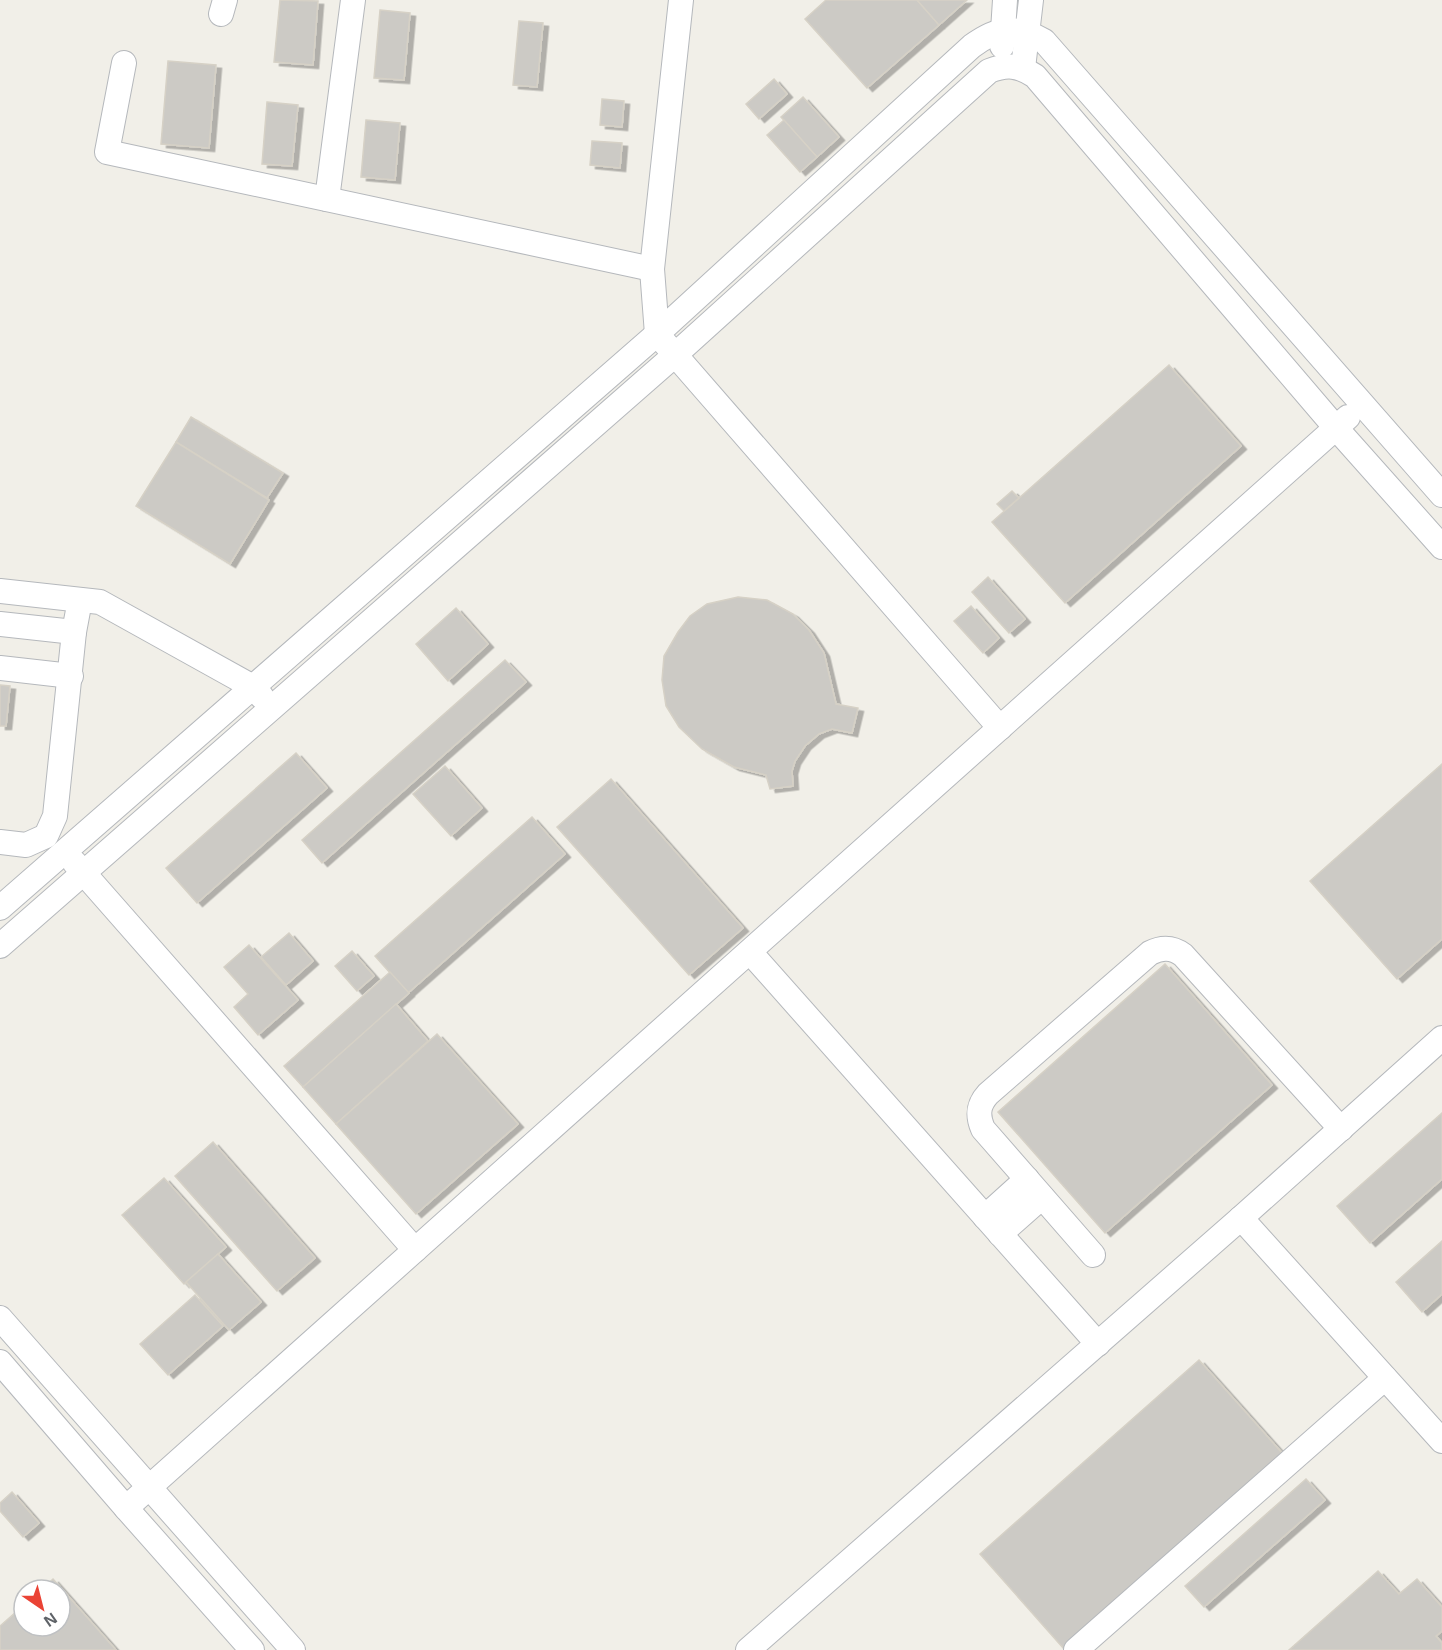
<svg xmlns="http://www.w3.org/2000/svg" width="1442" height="1650" font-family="Helvetica,sans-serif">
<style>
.building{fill:#cccac5;stroke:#d6d1c6;stroke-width:1.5;filter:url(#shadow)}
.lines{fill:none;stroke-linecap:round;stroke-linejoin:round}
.minor-casing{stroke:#b5b8bc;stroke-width:26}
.minor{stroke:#fff;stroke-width:24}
</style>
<defs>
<filter id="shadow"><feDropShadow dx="5.5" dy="3.5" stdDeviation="0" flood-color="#0004"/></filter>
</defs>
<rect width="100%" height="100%" fill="#f1efe8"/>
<g class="building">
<polygon points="280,0 318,1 313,65 274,62"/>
<polygon points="826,0 917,0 939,25 867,88 805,19"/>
<polygon points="917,0 967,0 939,25"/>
<polygon points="380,10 410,13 404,80 374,78"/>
<polygon points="519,21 543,23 537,87 513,85"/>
<polygon points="168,61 216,65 209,148 161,144"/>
<polygon points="774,79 787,94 759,119 746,104"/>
<polygon points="803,97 839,137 817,157 781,117"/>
<polygon points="602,99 624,101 622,127 600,125"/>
<polygon points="267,102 298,105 292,166 262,164"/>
<polygon points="366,120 400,123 395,180 361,177"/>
<polygon points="784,120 817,157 800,172 767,135"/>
<polygon points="592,141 622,143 620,168 590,165"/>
<polygon points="1169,365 1241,446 1065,603 992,522"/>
<polygon points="191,417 283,473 267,498 176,442"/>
<polygon points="176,442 269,500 230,564 136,506"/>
<polygon points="1012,491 1019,498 1004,511 997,504"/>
<polygon points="988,577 1025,619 1009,633 972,592"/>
<polygon points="738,597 767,600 793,614 809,630 824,653 836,704 858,708 852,733 832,729 819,734 805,746 795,761 792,771 793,786 770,789 766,775 734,767 702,749 679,727 666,706 662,680 664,656 678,632 690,616 707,604"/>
<polygon points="971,606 999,638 983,653 954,621"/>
<polygon points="456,608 488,644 448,681 416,644"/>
<polygon points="505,660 526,682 322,863 302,840"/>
<polygon points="0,685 10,686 6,726 0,726"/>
<polygon points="296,753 327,788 197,903 166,868"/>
<polygon points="1442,764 1442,939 1397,979 1310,881"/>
<polygon points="445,766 482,808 451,836 413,794"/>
<polygon points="611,779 743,928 689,975 557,827"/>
<polygon points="532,817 565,854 408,993 375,956"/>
<polygon points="289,933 313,961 286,985 261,957"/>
<polygon points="249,945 298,1000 258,1035 234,1007 248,994 224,967"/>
<polygon points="352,951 374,976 357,991 335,966"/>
<polygon points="1165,964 1272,1085 1105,1233 998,1112"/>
<polygon points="390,972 409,993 303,1087 284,1066"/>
<polygon points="396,1004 428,1041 336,1124 303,1087"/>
<polygon points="437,1034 518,1124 416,1214 336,1124"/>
<polygon points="1442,1113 1442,1179 1370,1243 1337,1206"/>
<polygon points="213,1142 315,1258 277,1291 175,1176"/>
<polygon points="164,1178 226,1247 184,1284 122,1215"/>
<polygon points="1442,1241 1442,1294 1422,1312 1396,1282"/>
<polygon points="218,1254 261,1302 229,1330 186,1282"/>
<polygon points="195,1295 223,1326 168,1375 140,1344"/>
<polygon points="1199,1360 1283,1454 1064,1649 980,1554"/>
<polygon points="1306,1479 1325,1500 1204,1607 1185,1586"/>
<polygon points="12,1492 39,1523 23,1537 0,1511 0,1503"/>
<polygon points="1378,1571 1399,1594 1417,1579 1442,1607 1442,1631 1436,1636 1442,1643 1442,1650 1289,1650"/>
<polygon points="53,1579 116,1650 0,1650 0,1626 24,1605 24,1626 60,1626 60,1590 41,1590"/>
</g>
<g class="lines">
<defs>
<g id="minor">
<polyline points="681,0 652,269 657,334 1000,728"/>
<polyline points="221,14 225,0"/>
<polyline points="1002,46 1005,0"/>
<polyline points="124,63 107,152 652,269"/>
<polyline points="1023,68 1031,0"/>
<polyline points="327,199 353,0"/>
<polyline points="0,591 100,602 253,687 262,697"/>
<polyline points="0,624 74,632"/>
<polyline points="0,668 71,676"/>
<polyline points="0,842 26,845 46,836 55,816 74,632 80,600"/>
<polyline points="74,862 415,1250"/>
<path d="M0,908l657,-574 315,-288c26,-19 43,-21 72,-5l398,454"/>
<path d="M0,946l676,-592 313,-283c18,-7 29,-6 46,5l301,352 106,119"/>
<polyline points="750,952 1098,1344"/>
<polyline points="985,1217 1027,1179"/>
<polyline points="1241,1218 1442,1441"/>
<polyline points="1000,1234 1042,1197"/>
<path d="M1093,1255l-110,-126c-6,-14 -5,-24 5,-35l162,-141c12,-6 22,-6 33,2l158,174"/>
<polyline points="0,1318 293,1650"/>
<polyline points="0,1362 126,1508 252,1650"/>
<polyline points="126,1508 1348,417"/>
<polyline points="748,1650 1241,1218 1442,1038"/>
<polyline points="1076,1650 1385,1378"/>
</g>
</defs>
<use href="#minor" class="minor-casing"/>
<use href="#minor" class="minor"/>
</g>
<g transform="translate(42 1608) rotate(145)"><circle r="28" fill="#ffffff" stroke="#bfc1c3" stroke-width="1.5"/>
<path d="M0-4.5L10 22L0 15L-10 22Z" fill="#ea4335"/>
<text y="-9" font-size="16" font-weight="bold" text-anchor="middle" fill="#5f6368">N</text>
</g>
</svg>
